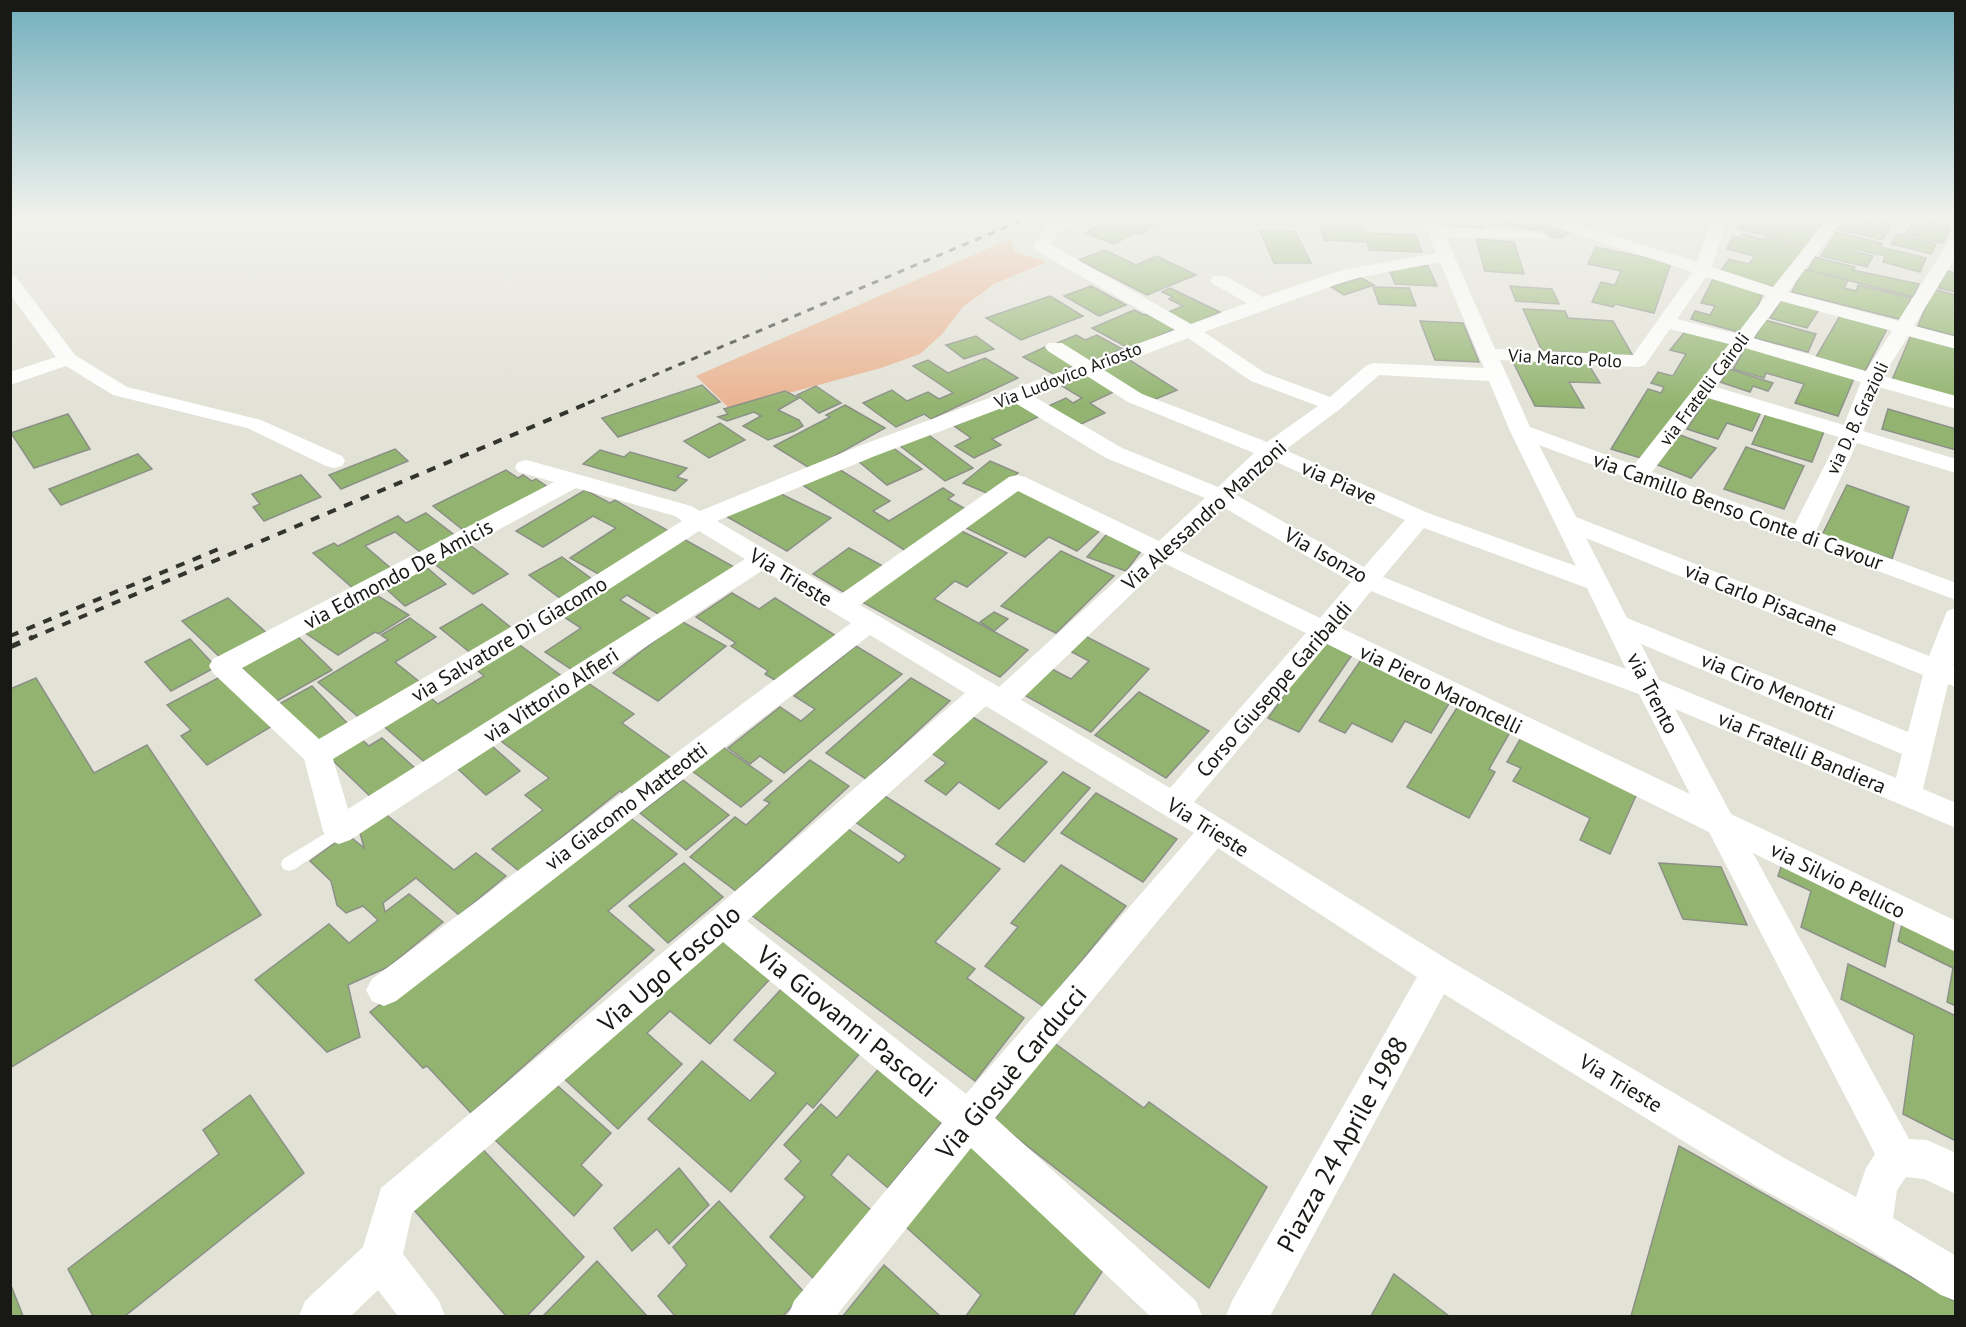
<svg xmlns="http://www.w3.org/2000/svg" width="1966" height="1327" font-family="'PT Sans',sans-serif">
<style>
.green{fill:#eab492}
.building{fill:#93b470;stroke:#8b9086;stroke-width:1.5}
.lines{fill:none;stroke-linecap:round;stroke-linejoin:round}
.service{fill:#fff;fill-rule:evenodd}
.minor{fill:#fff;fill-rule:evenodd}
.rail-far2{stroke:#34342f;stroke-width:3;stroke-dasharray:7 7;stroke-linecap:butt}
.rail-far1{stroke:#34342f;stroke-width:4;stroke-dasharray:9 9;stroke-linecap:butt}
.rail{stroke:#34342f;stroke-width:5;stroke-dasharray:11 11;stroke-linecap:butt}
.labels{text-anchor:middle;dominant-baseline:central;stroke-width:4.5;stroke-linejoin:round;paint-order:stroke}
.far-street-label{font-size:18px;fill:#181814;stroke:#fff}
.street-label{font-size:21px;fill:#181814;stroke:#fff}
.near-street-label{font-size:26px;fill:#181814;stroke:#fff}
</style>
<rect width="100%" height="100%" fill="#e2e2d7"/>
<polygon class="green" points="1010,239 1015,252 1047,262 994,284 963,307 942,334 920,354 881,368 730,409 696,376"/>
<g class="building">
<polygon points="1112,219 1160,219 1163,220 1140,235 1134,233 1114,244 1085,233"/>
<polygon points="1319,219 1361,221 1364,233 1415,235 1422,252 1369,250 1367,242 1324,240"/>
<polygon points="1453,219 1481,219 1484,228 1456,226"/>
<polygon points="1491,219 1529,219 1570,231 1562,238 1554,237"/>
<polygon points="1745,219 1760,223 1763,219 1812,219 1827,223 1811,246 1738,229"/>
<polygon points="1845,219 1854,219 1890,228 1882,240 1838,229"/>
<polygon points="1862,219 1892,219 1889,225"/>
<polygon points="1914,219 1918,219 1951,227 1943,243 1906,234"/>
<polygon points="1260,231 1295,231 1311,263 1274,263"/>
<polygon points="1836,232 1882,243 1881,247 1926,258 1920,272 1883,262 1885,256 1855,249 1853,251 1873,256 1867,267 1821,256"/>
<polygon points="1743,234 1764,240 1766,237 1810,248 1778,288 1720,272 1729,259 1749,264 1755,256 1727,249 1733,236 1740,238"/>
<polygon points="1897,234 1936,244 1931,254 1891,244"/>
<polygon points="1476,239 1514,242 1524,274 1485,271"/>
<polygon points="1596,247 1671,263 1654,313 1615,304 1613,307 1592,302 1601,282 1615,285 1621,271 1588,264"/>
<polygon points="1105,250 1136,265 1157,256 1196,275 1147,295 1079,260"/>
<polygon points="1815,257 1855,267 1853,270 1919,284 1913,297 1808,270"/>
<polygon points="1407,264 1428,266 1437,286 1395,284 1389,269"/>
<polygon points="1803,269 1848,280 1844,288 1856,291 1858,285 1911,298 1903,320 1792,292"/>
<polygon points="1947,271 1956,273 1956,292 1938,288"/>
<polygon points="1361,278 1374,285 1344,295 1331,287"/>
<polygon points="1713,279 1764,291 1746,334 1691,319 1695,311 1710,315 1715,306 1701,303"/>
<polygon points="1091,286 1126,305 1099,316 1064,296"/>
<polygon points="1510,286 1552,289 1559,304 1516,301"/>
<polygon points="1373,287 1409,288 1416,306 1379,304"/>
<polygon points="1170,288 1220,312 1191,326 1166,313 1183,306 1169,299 1173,297 1162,292"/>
<polygon points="1933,289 1956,295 1956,336 1918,326"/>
<polygon points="1050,296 1083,316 1021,340 986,318"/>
<polygon points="1783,298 1820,308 1807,328 1770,318"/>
<polygon points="1523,309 1565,311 1568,318 1613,321 1633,356 1542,351"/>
<polygon points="1134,310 1144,315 1151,313 1179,327 1130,349 1092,328"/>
<polygon points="1841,314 1888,327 1865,371 1816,357"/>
<polygon points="1765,320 1816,334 1808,352 1755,338"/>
<polygon points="1420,321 1463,323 1479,362 1435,360"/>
<polygon points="1687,329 1732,342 1647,460 1611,449 1648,389 1661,393 1664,387 1651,383 1658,372 1673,376 1686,354 1670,350"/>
<polygon points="1912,333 1956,345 1956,399 1892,380"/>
<polygon points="1076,335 1085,340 1097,335 1122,349 1090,362 1057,343"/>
<polygon points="976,336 994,349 964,359 946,345"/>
<polygon points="1747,345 1855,376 1838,416 1795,403 1804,384 1766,373 1764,378 1733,369"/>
<polygon points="1047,346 1078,363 1055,375 1023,357"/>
<polygon points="985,358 1018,378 931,419 924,414 896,427 863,403 892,390 907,401 928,392 939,399 953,393 913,366 928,360 948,373"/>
<polygon points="1511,358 1587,362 1600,383 1569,382 1584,408 1535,406"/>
<polygon points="1128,359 1177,390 1149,402 1101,370"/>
<polygon points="1729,369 1773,383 1768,391 1753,386 1750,392 1720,382"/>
<polygon points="1090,373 1118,390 1090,403 1105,413 1077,426 1046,407 1066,398 1073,403 1082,398 1062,386"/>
<polygon points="702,385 720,402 618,437 602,418"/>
<polygon points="816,386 841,403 819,413 797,395"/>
<polygon points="785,391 799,398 778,410 799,420 803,426 794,431 768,440 743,426 761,416 754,412 727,421 718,417 728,414 724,409"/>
<polygon points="1710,393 1762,410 1752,431 1727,423 1718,439 1687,429"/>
<polygon points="1015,398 1042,415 992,439 1001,445 974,458 955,446 971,438 954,426"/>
<polygon points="845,405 885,428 811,469 774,446 830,417 826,415"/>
<polygon points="1888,409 1956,429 1956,450 1882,429"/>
<polygon points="1767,412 1825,429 1812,462 1752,444"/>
<polygon points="68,414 90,449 34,468 11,433"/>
<polygon points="720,423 745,440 709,458 684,441"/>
<polygon points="926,433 973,468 945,481 899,445"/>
<polygon points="1680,435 1716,448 1691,478 1655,464"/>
<polygon points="892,447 922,469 887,485 858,461"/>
<polygon points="1746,447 1804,466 1784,509 1724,489"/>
<polygon points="395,449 408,461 341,489 329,475"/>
<polygon points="600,450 624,457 630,452 687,468 677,477 687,480 675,491 583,464"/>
<polygon points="138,454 152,469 61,505 49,489"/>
<polygon points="990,461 1018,473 991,495 963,483"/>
<polygon points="834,466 890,501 873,511 889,521 943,488 954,495 948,499 969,511 906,551 801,484"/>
<polygon points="506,470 518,478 523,475 532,481 536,479 551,489 467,533 433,506"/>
<polygon points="301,475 321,497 264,521 253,507 260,504 252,494"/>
<polygon points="1847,485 1909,507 1892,559 1822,535"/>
<polygon points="1018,488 1103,528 1077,551 1049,537 1025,557 964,527"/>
<polygon points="585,490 610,503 615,500 672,533 604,577 570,558 616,528 593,516 543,547 516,531"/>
<polygon points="777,492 831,518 787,551 724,515"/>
<polygon points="426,513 457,537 424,555 395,532 365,546 393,570 355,590 313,553 334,543 338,546 398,516 406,523"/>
<polygon points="955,528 1007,553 967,587 955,581 934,599 1028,650 1000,677 862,602"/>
<polygon points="1107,534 1144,547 1126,571 1087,557"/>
<polygon points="680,537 736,568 665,618 627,595 620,600 652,620 577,673 545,652 581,628 561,615"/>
<polygon points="466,542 508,574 473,594 431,561"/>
<polygon points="849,548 883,566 847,594 813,574"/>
<polygon points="1061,551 1114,576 1056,633 1001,606"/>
<polygon points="562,557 596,582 564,601 529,575"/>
<polygon points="424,565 446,584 405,606 383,586"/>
<polygon points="368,590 409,615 379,634 375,632 338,655 301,630"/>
<polygon points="732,593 759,609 775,598 838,637 778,682 765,674 768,671 731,646 736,643 696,617"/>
<polygon points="228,598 268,634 222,659 182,621"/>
<polygon points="482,604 514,630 472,654 440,628"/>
<polygon points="994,612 1008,619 994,631 980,622"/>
<polygon points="410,618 436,637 395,662 421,683 362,720 318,682 388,640 381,635"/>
<polygon points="681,621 726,646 658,701 613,673"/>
<polygon points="294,633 332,670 275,702 237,663"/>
<polygon points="1085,636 1149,669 1091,732 1017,691 1044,665 1071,679 1089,661 1070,651"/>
<polygon points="190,639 216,667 171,691 145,662"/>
<polygon points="1324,639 1354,652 1299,732 1268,718"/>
<polygon points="513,640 563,677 429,766 379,722 425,693 438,704 484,676 472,666"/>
<polygon points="856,646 902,674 784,773 760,756 750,764 728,748 780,707 801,721 815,709 794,696"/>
<polygon points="1363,657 1453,697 1431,733 1405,721 1392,742 1352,723 1345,733 1319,721"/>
<polygon points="220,677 272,726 207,765 181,736 191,730 167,705"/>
<polygon points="36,678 94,773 147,745 261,915 10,1068 10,689"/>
<polygon points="911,678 950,701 866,779 826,753"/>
<polygon points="585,681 634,714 622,723 671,758 625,795 620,791 519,871 492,849 543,810 525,795 549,778 501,741"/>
<polygon points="312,686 351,727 317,747 279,704"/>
<polygon points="1139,692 1209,731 1166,778 1095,735"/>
<polygon points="1460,703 1513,727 1489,769 1495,772 1469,818 1407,787"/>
<polygon points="971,716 1047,762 999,809 959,782 946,795 925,781 946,763 930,752"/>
<polygon points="357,735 369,746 382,738 417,770 373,799 326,754"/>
<polygon points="1522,736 1639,789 1610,854 1580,840 1590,818 1513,781 1521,768 1507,762"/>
<polygon points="492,746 520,771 486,795 457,768"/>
<polygon points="723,747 772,781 741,807 692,771"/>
<polygon points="810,760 849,786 736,891 690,857 735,817 746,825 770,803 764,800"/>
<polygon points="1063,772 1090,788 1024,862 996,844"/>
<polygon points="683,780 729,815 686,850 640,813"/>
<polygon points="880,793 1000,869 935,942 975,969 967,978 1024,1018 975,1081 747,912 839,823 899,863 906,856 852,820"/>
<polygon points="1096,793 1177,839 1143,882 1061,833"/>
<polygon points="383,812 454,870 476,853 506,876 459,915 416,878 383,903 385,912 409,894 443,922 388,967 348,985 360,1037 327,1052 255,980 329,924 349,943 378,920 363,906 346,913 337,905 331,881 310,861 347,834 364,848 359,829"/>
<polygon points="628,816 677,854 608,911 654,950 471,1113 427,1066 423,1068 370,1012"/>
<polygon points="1783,861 1896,913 1885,967 1801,927 1811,891 1778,876"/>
<polygon points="684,863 723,897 668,943 629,906"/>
<polygon points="1659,863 1721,867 1747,925 1683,919"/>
<polygon points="1061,865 1126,906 1044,1007 985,966 1018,927 1011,923"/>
<polygon points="1903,920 1956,945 1956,1006 1947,1002 1953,968 1898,941"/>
<polygon points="717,934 770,979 710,1044 670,1011 647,1033 682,1064 618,1129 557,1072"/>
<polygon points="1848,964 1956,1016 1956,1141 1903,1114 1914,1035 1841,999"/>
<polygon points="787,983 868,1044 813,1108 807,1103 731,1192 648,1119 702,1061 750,1101 776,1073 734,1040"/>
<polygon points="1053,1042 1144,1108 1149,1102 1267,1187 1209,1288 994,1120"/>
<polygon points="881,1066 945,1118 888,1188 848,1154 831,1175 871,1210 815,1280 770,1237 805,1197 785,1179 801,1161 784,1145 821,1104 837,1118"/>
<polygon points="551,1080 611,1133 581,1165 602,1185 574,1216 492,1137"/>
<polygon points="250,1095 304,1173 125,1316 93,1316 68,1269 219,1154 203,1130"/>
<polygon points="475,1141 584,1257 527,1316 506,1316 408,1203"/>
<polygon points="973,1144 1111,1258 1073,1316 966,1316 981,1295 906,1227"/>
<polygon points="1679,1146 1956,1302 1956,1316 1631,1316"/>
<polygon points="679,1168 709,1205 669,1244 657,1229 632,1251 614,1228"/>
<polygon points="719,1201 805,1293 783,1316 675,1316 658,1296 687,1265 673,1247"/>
<polygon points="597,1261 647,1316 543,1316"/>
<polygon points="884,1265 940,1316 843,1316"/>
<polygon points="1394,1274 1449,1316 1371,1316"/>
<polygon points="10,1283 23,1316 10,1316"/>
</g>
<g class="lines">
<polygon class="service" points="339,825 345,827 347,831 345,835 295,869 289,871 283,869 281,864 283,859"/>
<g class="minor">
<path d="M1063,219h21l-2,3 -24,11 -8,11 141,80 56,-21 -34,-19 -3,-4 3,-4h12l38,21 79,-27 94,-17 -14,-34h16l4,8 99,4 8,5 -2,3 -101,-2 49,112 138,6 59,-83 -153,-50 -2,-3h24l136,43 14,-43h16l-15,48 61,20 54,-68h16l-55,73 110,29 52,-82 6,-1v19l-42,69 42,11v12l-48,-13 -25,40 73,20v13l-77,-22 -16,44 93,28v14l-99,-30 -41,88 140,52v17l-417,-155 37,72 353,139 18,-45 9,-3v50l-3,7 3,1v21l-8,-3 -25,105 33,14v25l-281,-119 56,105 225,107v31l-203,-99 156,286 18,1 29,13v41l-32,-15 -18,-2 -9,13 -4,28 63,38v45l-15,-6 -83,-53 -100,-55 -314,-193 -174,322h-44l6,-15 185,-324 -199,-129 -223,270 201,183 6,15h-52l-179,-168 -135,168h-48l6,-15 148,-178 -219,-181 -311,271 -9,41 36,47 6,15h-47l-20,-26 -27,26h-52l6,-15 58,-54 18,-59 330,-276 254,-219 -95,-58 -474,366 -12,5 -12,-5 -6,-11 6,-11 479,-356 -88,-53 -413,270 -11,4 -11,-4 -5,-9 -19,-72 -91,-86 -4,-7 4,-7 341,-177 -36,-10 -3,-5 3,-5 8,-2 8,2 157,44 9,5 159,-65 214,-79 -25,-16 -3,-4 3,-4h14l29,18 84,-31 -140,-80 -2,-4 13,-19zM1440,262l44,106 -110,-5 -7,2 -37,32 -65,-24 -61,-41 148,-53zM1706,277l60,19 -29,38 -60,-15zM1781,301l111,30 -26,40 -113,-33zM1670,329l59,15 -95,121 -104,-38 -30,-67 138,7 7,-2zM1188,338l63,43 67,25 -51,36 -125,-48 -38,-24zM1745,348l116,34 -17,43 -128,-38zM1379,375l110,6 21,50 66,135 -148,-53 -143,-63 55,-41zM1087,376l41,26 126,51 -36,34 -96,-39 -89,-52zM1708,398l131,39 -44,87 -143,-52zM1015,403l91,55 99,40 -46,43 -134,-64 -8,-2 -8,2 -168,117 -124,-73 158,-65zM1272,460l133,60 -41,47 -128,-72zM576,488l99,28 7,5 -137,86 -226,132 -77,-71zM1018,491l127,63 -146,133 -139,-82zM1223,507l128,75 -31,36 -142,-68zM1424,528l163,60 39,81 -117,-41 -126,-51zM699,531l46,28 -397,250 -15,-50 230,-140zM1586,538l337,137 -15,57 -281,-114zM1164,563l142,70 -136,155 -149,-88zM1371,591l120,49 148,54 51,100 -349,-166zM1327,644l382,188 166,322 -9,14 -10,29 -70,-38 -336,-198 -256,-159zM1641,644l261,110 -6,24 -237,-98zM986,706l208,127 -228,261 -219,-173z"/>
<polygon points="10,276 16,277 75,355 127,387 261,420 342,456 345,461 342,466 334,468 326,466 247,428 113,395 66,366 10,385 10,372 56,357 10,294"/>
</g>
<polyline class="rail-far2" points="588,403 1025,219"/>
<g class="rail-far1">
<polyline points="10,636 221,548"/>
<polyline points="29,639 591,402"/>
</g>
<polyline class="rail" points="10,647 33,637"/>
</g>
<linearGradient id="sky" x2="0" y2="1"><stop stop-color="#71aebc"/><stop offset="0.54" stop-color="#f2f2ed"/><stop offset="1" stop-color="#f2f2ed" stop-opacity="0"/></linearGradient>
<rect width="1966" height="405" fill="url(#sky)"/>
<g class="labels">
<g class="far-street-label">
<text transform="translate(1565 358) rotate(3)">Via Marco Polo</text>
<text transform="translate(1068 375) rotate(-21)">Via Ludovico Ariosto</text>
<text transform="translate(1704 389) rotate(-53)">via Fratelli Cairoli</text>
<text transform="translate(1857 418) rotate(-65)">via D. B. Grazioli</text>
</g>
<g class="street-label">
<text transform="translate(1339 482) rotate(24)">via Piave</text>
<text transform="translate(1738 511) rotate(20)">via Camillo Benso Conte di Cavour</text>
<text transform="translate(1204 515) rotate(-42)">Via Alessandro Manzoni</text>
<text transform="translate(1326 555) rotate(29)">Via Isonzo</text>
<text transform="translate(398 574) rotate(-28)">via Edmondo De Amicis</text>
<text transform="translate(791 577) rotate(31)">Via Trieste</text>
<text transform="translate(1761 599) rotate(22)">via Carlo Pisacane</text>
<text transform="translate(509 639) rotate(-31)">via Salvatore Di Giacomo</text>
<text transform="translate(1768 686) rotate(23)">via Ciro Menotti</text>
<text transform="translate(1274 689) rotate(-49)">Corso Giuseppe Garibaldi</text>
<text transform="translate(1441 689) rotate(26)">via Piero Maroncelli</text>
<text transform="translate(1653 693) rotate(63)">via Trento</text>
<text transform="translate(551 695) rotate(-33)">via Vittorio Alfieri</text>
<text transform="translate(1802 752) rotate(23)">via Fratelli Bandiera</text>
<text transform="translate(626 806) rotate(-37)">via Giacomo Matteotti</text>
<text transform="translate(1208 827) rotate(32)">Via Trieste</text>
<text transform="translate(1838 880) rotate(26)">via Silvio Pellico</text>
<text transform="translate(1621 1083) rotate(31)">Via Trieste</text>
</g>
<g class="near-street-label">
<text transform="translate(669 968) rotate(-41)">Via Ugo Foscolo</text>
<text transform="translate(847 1021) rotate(39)">Via Giovanni Pascoli</text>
<text transform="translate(1011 1072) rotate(-50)">Via Giosuè Carducci</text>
<text transform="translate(1342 1144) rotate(-61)">Piazza 24 Aprile 1988</text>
</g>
</g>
<rect width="1966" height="1327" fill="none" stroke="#181814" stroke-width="24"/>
</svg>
